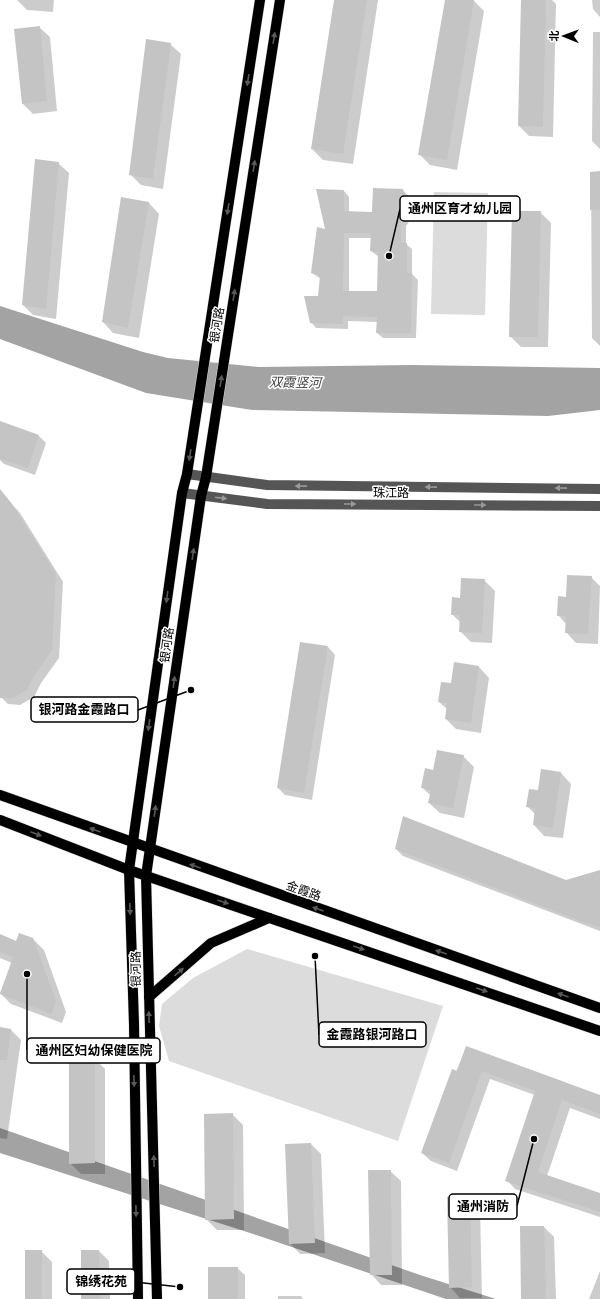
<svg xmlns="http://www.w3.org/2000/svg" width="600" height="1299" font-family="Commissioner,'Noto Sans SC',sans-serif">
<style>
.green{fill:#dcdcdc}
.water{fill:#a3a3a3}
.shadow{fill:#0003;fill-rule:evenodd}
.building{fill:#c4c4c4;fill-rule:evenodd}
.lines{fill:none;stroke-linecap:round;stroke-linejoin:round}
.major-casing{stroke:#dbdbdb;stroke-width:11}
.minor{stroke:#555;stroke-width:10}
.major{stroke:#000;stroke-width:10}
.oneway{fill:#595959}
.oneway2{fill:#999}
.labels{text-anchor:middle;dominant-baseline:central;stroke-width:3;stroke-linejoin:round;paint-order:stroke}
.street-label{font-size:12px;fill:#000;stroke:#fff}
.water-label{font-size:13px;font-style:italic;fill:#444;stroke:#fff}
.leader{fill:none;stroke:#000;stroke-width:1.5}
.callout-dot{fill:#000;stroke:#fff;stroke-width:1.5}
.callout{fill:#fff;stroke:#000;stroke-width:1.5}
.callout-label{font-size:13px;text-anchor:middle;font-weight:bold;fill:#000}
</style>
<rect width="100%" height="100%" fill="#fff"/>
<g class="green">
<polygon points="434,192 488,193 485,315 431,314"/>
<polygon points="247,949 443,1006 398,1141 169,1061 159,1026 162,1004 193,978"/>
</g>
<g class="water">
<polygon points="0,306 143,352 168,358 259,367 412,365 600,368 600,410 548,416 252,410 146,393 0,339"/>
<polygon points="0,1128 420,1275 496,1299 446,1299 244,1231 0,1153"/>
</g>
<g class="shadow">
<polygon points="17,0 54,0 53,12 27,10"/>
<polygon points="335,0 378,0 353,164 323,160 312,149"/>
<polygon points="446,0 473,0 484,11 457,170 430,165 420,155"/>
<polygon points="522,0 552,0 556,4 553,137 529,136 519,126"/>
<polygon points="592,0 600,0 600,17 593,9"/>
<polygon points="39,27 50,37 57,111 33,114 22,103"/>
<polygon points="593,32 600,32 600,149 592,141"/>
<polygon points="170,44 181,54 163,189 141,185 130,174"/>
<polygon points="58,163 69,173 56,319 33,315 23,305"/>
<polygon points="600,172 600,346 592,338 591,173"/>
<path d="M403,190l5,6 5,20 -7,10v18l6,5v25l6,6 -2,58h-33l-6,-5v-11l-29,-1v8l-32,-1 -5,-6 8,-25 2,-18 -9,-6 14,-42 18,-40 5,6v16h24zM349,238h23l-1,13 8,6 -1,35h-29z"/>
<polygon points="122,199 149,203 159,214 139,338 113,333 103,322"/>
<polygon points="540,212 551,223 548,347 521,347 510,336"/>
<polygon points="0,422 39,436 46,443 35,475 4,464 0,460"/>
<polygon points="0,491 20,513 63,582 59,658 41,683 34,697 20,705 8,704 0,696"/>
<polygon points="591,577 600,586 598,644 576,643 566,632 566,624 558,615 567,598"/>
<polygon points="484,580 495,591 492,643 471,642 460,631 461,623 452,614 461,599"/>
<polygon points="328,647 335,655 312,800 285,795 278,788"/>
<polygon points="479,667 489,678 481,733 456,729 446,719 447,709 439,702 452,684"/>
<polygon points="463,756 474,767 464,818 440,813 429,803 431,796 422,787 434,771"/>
<polygon points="561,773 571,784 563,838 544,836 534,825 535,814 527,806 539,791"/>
<polygon points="396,849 566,881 600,871 600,931 403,856"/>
<polygon points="0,935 17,942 33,939 44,950 66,1012 62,1023 11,1004 0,993 12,963 0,958"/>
<polygon points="0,1028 11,1030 21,1040 7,1139 0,1138"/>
<polygon points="466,1048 600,1096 600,1119 570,1108 547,1176 600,1194 600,1217 515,1189 507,1180 535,1095 490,1079 457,1171 431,1161 422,1153"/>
<polygon points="94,1058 105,1069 105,1174 81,1174 70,1163"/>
<polygon points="232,1114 243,1125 244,1230 217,1230 206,1219"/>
<polygon points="311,1144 321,1154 325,1253 300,1254 290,1243"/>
<polygon points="390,1171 401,1181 402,1285 381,1285 371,1274"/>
<polygon points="470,1197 480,1208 482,1298 460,1298 450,1287"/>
<polygon points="544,1227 554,1237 556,1299 522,1299"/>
<polygon points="99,1251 109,1261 110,1299 82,1299"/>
<polygon points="42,1252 52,1262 52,1299 26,1299"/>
<polygon points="237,1268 245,1275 245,1299 209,1299"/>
<polygon points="600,1271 600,1299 589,1299"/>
<polygon points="278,1296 301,1296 303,1299 278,1299"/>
</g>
<g class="building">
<polygon points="334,0 367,0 343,154 311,149"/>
<polygon points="445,0 474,0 447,160 418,155"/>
<polygon points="521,0 546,0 543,127 518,126"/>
<polygon points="40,26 47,101 22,104 14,29"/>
<polygon points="146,39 171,43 153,179 129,175"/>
<polygon points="35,159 59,162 46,309 22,305"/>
<polygon points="600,171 600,210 590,210 590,172"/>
<path d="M373,188l30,1 5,21 -7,10v23h6v30h5l-1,60h-35l1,-16 -34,-1v8l-33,-1 -6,-27h14l2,-20 -9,-3 6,-46 8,2 -9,-40 28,1v21l28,1zM344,233h27l-1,18 8,1 -1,39h-34z"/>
<polygon points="121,197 149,202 128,328 102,322"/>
<polygon points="512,211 541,211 538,337 509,337"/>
<polygon points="0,421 39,435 28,468 0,459"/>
<polygon points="0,489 12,504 56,574 52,650 34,676 27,690 13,698 0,698"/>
<polygon points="567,575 592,576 588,634 565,633 566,616 557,616 558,596 566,597"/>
<polygon points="461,578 485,579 482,633 459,632 460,615 451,615 452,597 460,598"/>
<polygon points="300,642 328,646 304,793 277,788"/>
<polygon points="454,662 479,666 471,723 445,719 447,703 438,702 441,682 451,683"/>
<polygon points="437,750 464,755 453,808 428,803 431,790 421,788 425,768 433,770"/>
<polygon points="541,769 561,772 553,828 533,825 535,808 526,807 529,789 538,790"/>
<polygon points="403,816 566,880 600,870 600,927 580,921 395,849"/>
<polygon points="19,933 33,938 56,1001 51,1014 0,994 13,957 0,952 0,934 16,941"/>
<polygon points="0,1027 11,1029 7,1060 0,1060"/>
<polygon points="466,1046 600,1095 600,1114 562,1100 538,1172 600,1193 600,1212 505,1181 535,1091 482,1071 449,1163 421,1153 452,1069 457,1071"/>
<polygon points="69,1057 95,1057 95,1163 69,1164"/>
<polygon points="233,1113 234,1219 205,1220 204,1114"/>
<polygon points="311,1143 315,1243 289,1244 285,1144"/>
<polygon points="368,1170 391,1170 392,1275 370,1275"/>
<polygon points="470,1196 472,1287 449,1288 447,1197"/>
<polygon points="520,1226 544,1226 546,1299 521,1299"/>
<rect x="25" y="1250" width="17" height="49"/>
<polygon points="81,1250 99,1250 100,1299 81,1299"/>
<rect x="208" y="1267" width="30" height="32"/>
</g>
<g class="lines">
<defs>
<g id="major">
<polyline points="0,795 600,1008"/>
<polyline points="0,820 129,870 600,1031"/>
<polyline points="149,997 211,943 269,918"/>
<polyline points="138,1299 134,1024 129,870 182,493 187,474 260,0"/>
<polyline points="157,1299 146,876 201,496 206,477 280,0"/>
</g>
</defs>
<use href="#major" class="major-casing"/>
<g class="minor">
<polyline points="187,474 267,485 600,489"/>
<polyline points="182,493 267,504 600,506"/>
</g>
<use href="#major" class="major"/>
</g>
<defs><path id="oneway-solid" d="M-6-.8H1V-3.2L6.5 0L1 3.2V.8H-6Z"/></defs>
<g class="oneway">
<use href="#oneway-solid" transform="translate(274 38) rotate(-81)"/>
<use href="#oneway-solid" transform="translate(248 80) rotate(99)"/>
<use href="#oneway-solid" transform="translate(254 166) rotate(-81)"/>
<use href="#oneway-solid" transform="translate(228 209) rotate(99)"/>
<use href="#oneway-solid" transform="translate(234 295) rotate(-81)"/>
<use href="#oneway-solid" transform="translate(221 381) rotate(-81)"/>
<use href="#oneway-solid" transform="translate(190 455) rotate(99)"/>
<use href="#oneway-solid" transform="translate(193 554) rotate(-82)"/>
<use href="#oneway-solid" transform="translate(167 597) rotate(98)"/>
<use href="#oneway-solid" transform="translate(174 682) rotate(-82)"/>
<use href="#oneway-solid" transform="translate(149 725) rotate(98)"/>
<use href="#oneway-solid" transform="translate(155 811) rotate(-82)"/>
<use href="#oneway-solid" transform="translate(95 830) rotate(-160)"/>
<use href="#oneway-solid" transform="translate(36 834) rotate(21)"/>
<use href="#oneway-solid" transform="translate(195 866) rotate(-161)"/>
<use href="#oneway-solid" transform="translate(223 902) rotate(19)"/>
<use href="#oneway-solid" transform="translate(130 909) rotate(88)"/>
<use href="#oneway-solid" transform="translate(318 909) rotate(-161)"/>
<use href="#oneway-solid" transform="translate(359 948) rotate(19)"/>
<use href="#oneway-solid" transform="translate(441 952) rotate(-161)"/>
<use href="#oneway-solid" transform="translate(179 972) rotate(-40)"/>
<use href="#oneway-solid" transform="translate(482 990) rotate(19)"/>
<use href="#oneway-solid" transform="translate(563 995) rotate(-161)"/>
<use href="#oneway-solid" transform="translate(149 1017) rotate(-92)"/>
<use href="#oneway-solid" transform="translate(134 1081) rotate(89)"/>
<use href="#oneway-solid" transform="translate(154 1161) rotate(-92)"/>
<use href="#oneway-solid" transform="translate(136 1211) rotate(89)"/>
</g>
<g class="oneway2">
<use href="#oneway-solid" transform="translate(301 486) rotate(-179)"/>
<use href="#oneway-solid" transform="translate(431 487) rotate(-179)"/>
<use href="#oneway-solid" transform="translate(561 488) rotate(-179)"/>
<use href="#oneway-solid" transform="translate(221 498) rotate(7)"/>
<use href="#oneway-solid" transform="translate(350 504)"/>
<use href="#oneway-solid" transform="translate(480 505)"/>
</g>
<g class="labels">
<g class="street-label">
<text transform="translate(216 325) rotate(-81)">银河路</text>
<text x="391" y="492">珠江路</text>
<text transform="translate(166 645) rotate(-82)">银河路</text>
<text transform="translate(304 890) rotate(19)">金霞路</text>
<text transform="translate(135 969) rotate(-91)">银河路</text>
</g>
<g class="water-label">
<text transform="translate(295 382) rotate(1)">双霞竖河</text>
</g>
</g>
<path class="leader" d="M389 256L400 209M191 690L138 710M315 956L319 1035M27 974L27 1050M534 1139L517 1206M180 1287L135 1282"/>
<g class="callout-dot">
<circle cx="389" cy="256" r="4"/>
<circle cx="191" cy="690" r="4"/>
<circle cx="315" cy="956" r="4"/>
<circle cx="27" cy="974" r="4"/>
<circle cx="534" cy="1139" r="4"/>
<circle cx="180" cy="1287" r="4"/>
</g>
<g class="callout">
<rect x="400" y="196" width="120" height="25" rx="4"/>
<rect x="31" y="697" width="107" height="25" rx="4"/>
<rect x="319" y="1022" width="107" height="25" rx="4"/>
<rect x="27" y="1038" width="133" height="25" rx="4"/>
<rect x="449" y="1194" width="68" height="25" rx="4"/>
<rect x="67" y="1269" width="68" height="25" rx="4"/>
</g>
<g class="callout-label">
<text x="460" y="213">通州区育才幼儿园</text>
<text x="84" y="714">银河路金霞路口</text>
<text x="372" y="1039">金霞路银河路口</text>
<text x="94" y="1055">通州区妇幼保健医院</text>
<text x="483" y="1211">通州消防</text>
<text x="101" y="1286">锦绣花苑</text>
</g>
<g transform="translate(564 36) rotate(271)" stroke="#ffffff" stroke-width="3" paint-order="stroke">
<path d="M0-3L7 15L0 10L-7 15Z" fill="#000000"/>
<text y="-6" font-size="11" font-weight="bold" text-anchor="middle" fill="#000000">北</text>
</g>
</svg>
